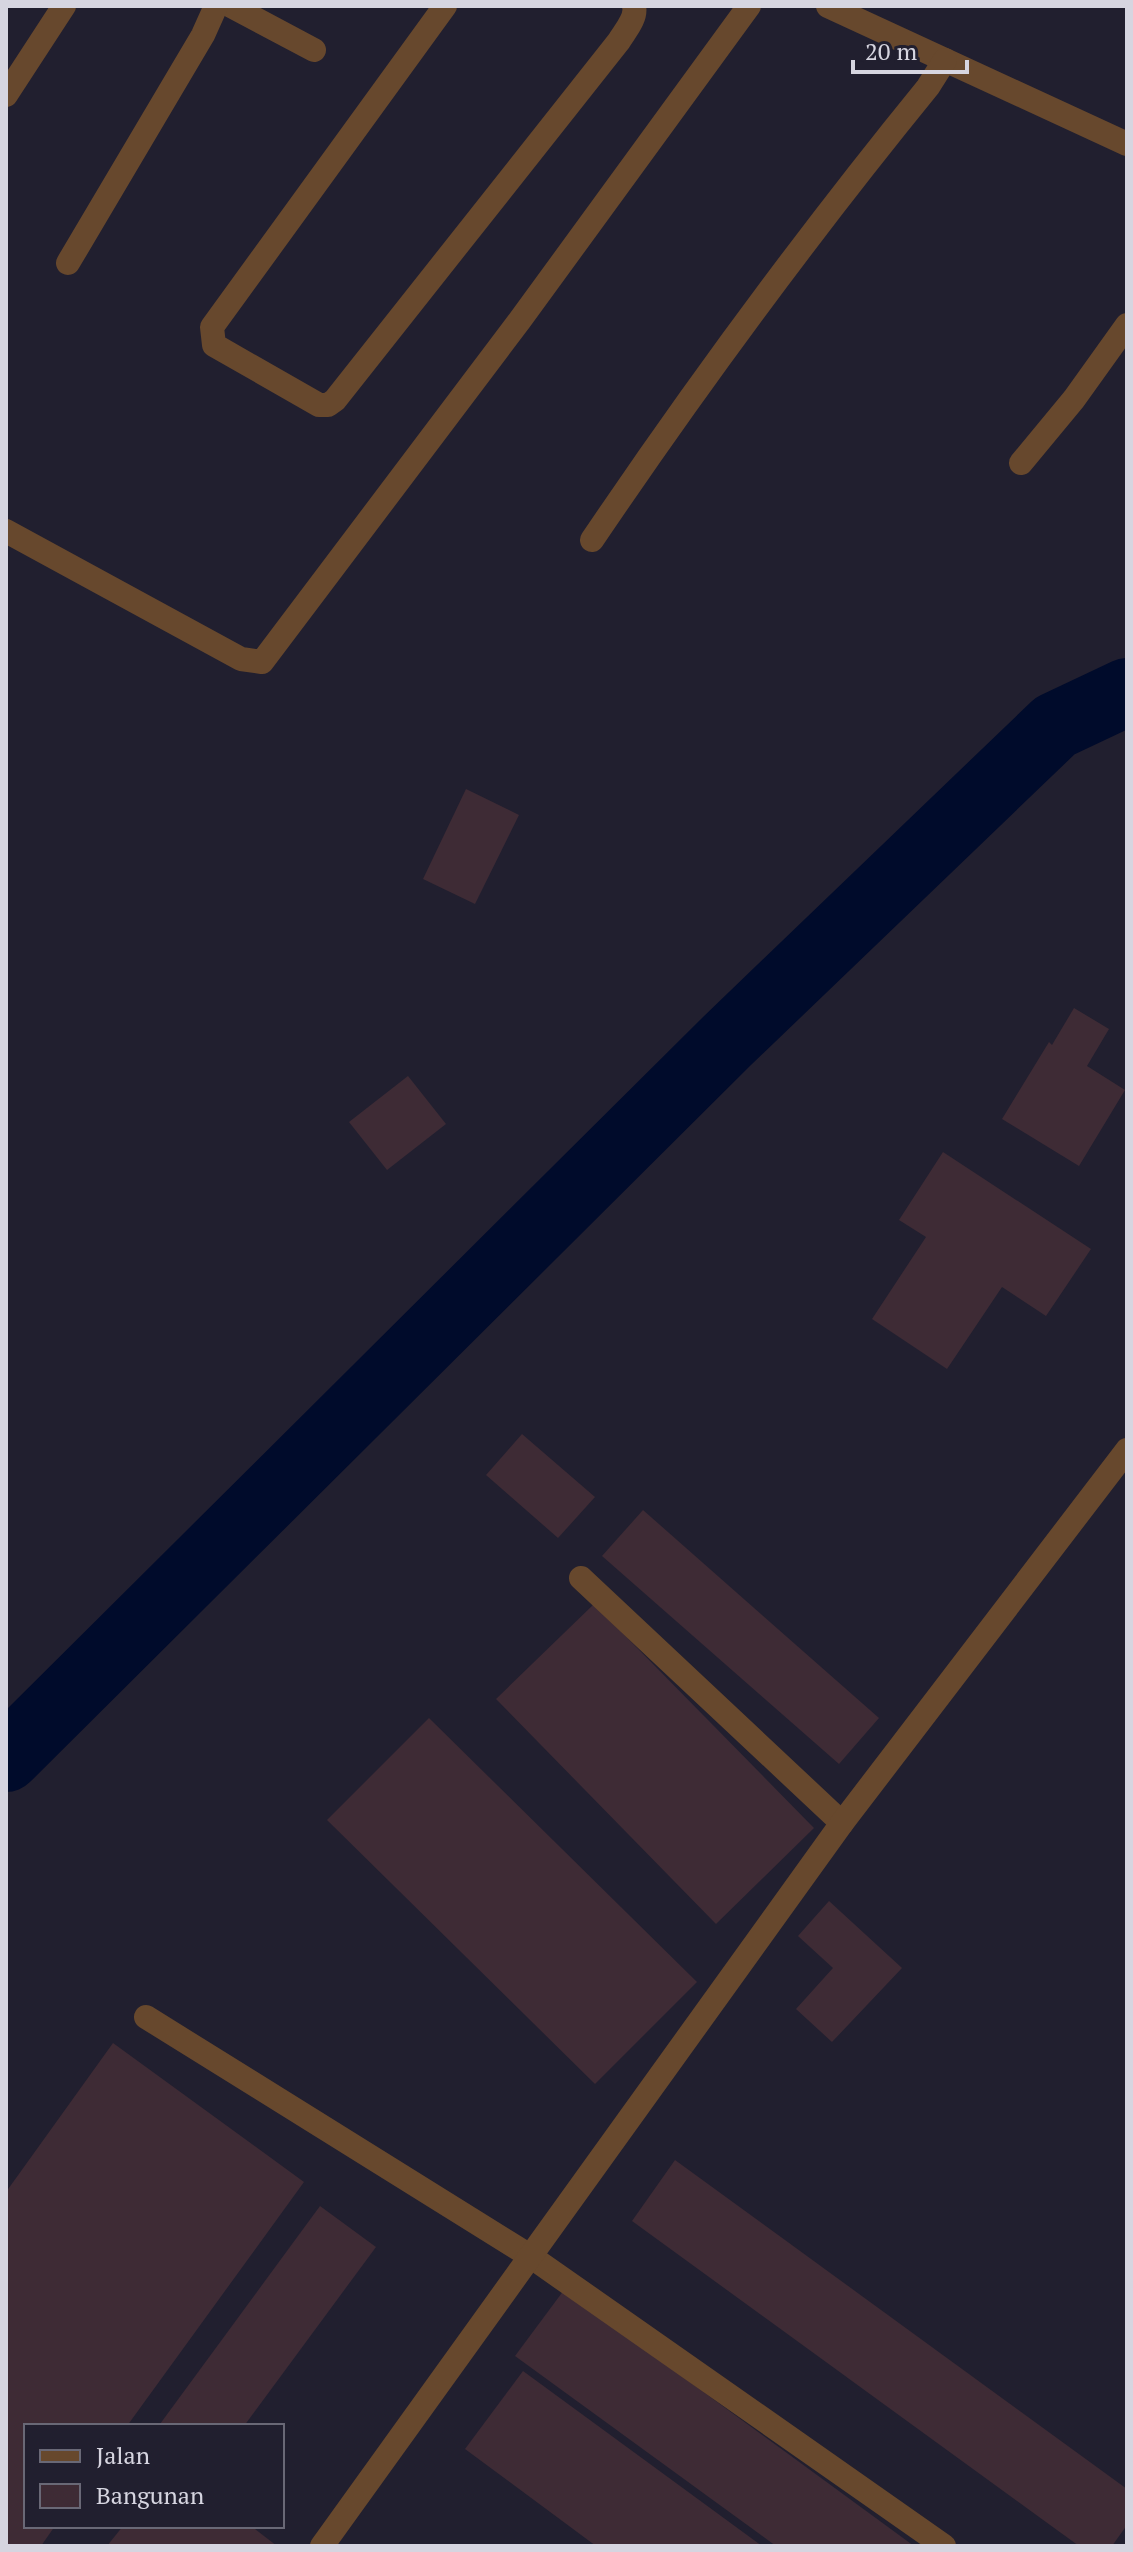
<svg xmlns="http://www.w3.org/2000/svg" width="1133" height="2552" font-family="'PT Serif',serif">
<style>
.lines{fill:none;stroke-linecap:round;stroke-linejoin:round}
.river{stroke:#000b2b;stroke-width:68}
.building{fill:#3e2b35}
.minor{stroke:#67482d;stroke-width:24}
</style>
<rect width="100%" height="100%" fill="#211f2f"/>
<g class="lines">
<polyline class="river" points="6,1758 727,1041 1055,726 1127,692"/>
</g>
<g class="building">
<polygon points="466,789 519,815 475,904 423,879"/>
<polygon points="1074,1008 1109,1029 1087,1066 1125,1090 1079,1166 1002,1119 1049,1042 1052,1045"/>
<polygon points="408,1076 446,1124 387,1170 349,1122"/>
<polygon points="943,1152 1091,1249 1046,1316 1002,1287 947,1369 872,1319 926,1237 899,1220"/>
<polygon points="522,1434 595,1497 558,1538 486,1475"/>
<polygon points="643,1510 879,1718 839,1764 602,1556"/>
<polygon points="594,1604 814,1828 716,1924 496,1699"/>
<polygon points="429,1718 697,1982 595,2084 327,1820"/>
<polygon points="829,1901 902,1968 832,2042 796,2009 833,1968 798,1936"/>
<polygon points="113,2043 304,2182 127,2426 26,2426 26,2526 55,2526 41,2546 6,2546 6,2192"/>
<polygon points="675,2160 1127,2489 1127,2525 1112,2546 1079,2546 632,2221"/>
<polygon points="320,2206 376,2247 244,2426 163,2426 160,2424"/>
<polygon points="564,2290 914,2546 776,2546 515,2356"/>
<polygon points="523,2371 762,2546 596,2546 465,2449"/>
<polygon points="123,2526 251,2526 277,2546 107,2546"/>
</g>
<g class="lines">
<g class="minor">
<polyline points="231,6 314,50"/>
<path d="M445,6l-233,321 2,18 105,60h9l7,-5 284,-359c6,-10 18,-23 15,-35"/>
<polyline points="828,6 1127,144"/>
<polyline points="6,95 64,6"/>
<polyline points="68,263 203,35 216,6"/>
<polyline points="1021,463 1074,399 1127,325"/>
<polyline points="6,531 241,659 262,662 520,320 749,6"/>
<path d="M592,540c105,-155 217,-307 336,-453l17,-27"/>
<polyline points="581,1578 842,1823"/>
<polyline points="146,2017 530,2256 944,2546"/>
<polyline points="322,2546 842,1823 1127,1450"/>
</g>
</g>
<rect width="1133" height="2552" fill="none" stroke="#d6d5e0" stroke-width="16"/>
<rect x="24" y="2424" width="260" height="104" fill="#211f2f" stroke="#696876" stroke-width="2"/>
<rect x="40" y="2450" width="40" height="12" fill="#67482d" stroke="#696876" stroke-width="2"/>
<text x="96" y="2464" font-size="24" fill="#d6d5e0">Jalan</text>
<rect x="40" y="2484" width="40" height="24" fill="#3e2b35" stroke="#696876" stroke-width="2"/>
<text x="96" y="2504" font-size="24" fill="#d6d5e0">Bangunan</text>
<path d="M853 60v12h114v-12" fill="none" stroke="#d6d5e0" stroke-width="4"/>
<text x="865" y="60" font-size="24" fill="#d6d5e0" stroke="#211f2f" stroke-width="6" paint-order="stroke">20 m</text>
</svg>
